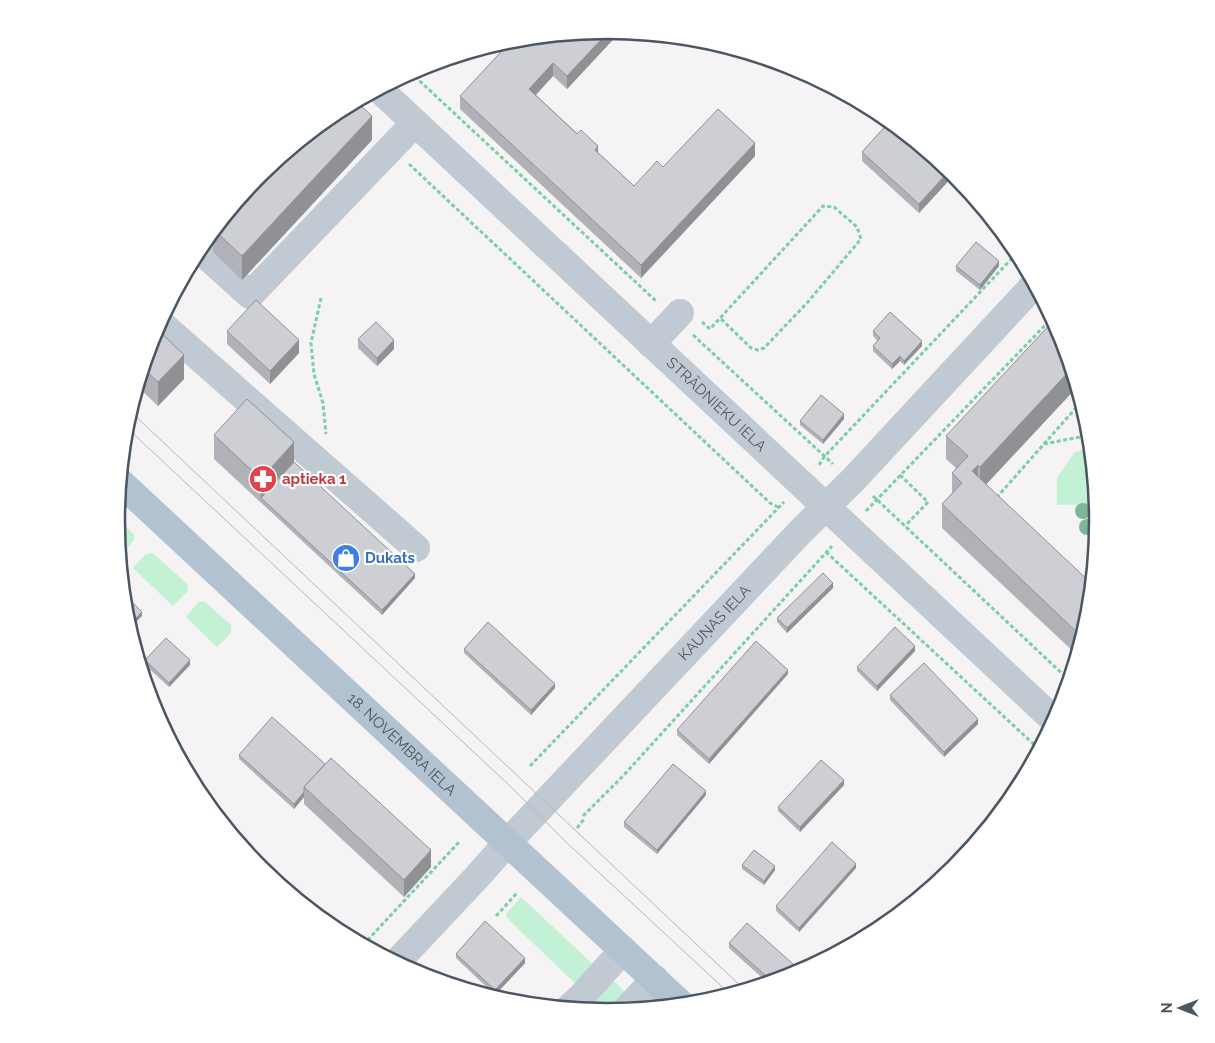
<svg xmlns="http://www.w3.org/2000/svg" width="1215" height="1043" font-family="Raleway,sans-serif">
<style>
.green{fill:#c3f1d5}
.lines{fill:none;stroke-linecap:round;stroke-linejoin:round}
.path{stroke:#7ad0a6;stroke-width:3;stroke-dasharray:4 2.5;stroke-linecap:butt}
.minor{stroke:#c1cad2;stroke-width:28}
.major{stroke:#b3c2d1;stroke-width:28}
.tram{stroke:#b5b8bd;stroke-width:1}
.tree{fill:#7bb799}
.wall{fill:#b0b2b7}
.shaded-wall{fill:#909195}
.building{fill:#cdcfd5;stroke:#909195}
.labels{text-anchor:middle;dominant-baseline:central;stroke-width:4.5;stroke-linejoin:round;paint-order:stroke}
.street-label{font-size:15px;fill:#4a5661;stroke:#fff}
.health-label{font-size:15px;font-weight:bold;fill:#be3a42;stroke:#fff;text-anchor:start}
.shop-label{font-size:15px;font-weight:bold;fill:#366cbe;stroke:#fff;text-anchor:start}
.rim{fill:none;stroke:#4a5661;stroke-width:2.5}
</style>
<rect width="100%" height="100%" fill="#f5f3f3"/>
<g class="green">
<polygon points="1092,446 1097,504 1057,505 1057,478 1074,453"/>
<polygon points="116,518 134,534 134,540 120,556"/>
<polygon points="153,553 187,584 188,591 173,606 133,568 146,554"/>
<polygon points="198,602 205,602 231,625 231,633 217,647 186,617"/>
<polygon points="521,897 599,970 581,989 507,918 506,914"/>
<polygon points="610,981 615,982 628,995 612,1013 607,1013 593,1000"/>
</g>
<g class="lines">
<g class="path">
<polyline points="410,72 657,302"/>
<polyline points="409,164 770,503 778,507"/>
<polyline points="321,298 311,343 314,374 323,403 326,434"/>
<polyline points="702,322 710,329 823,206 834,207 857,227 861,239 807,303 764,348 758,350 751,348 720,318"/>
<polyline points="693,335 833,464"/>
<polyline points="1044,444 1090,435"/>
<polyline points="819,465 824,457 1018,252"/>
<polyline points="900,475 928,502 905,526"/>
<polyline points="873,496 1070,681"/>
<polyline points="999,498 998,496 1082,401"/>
<polyline points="866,511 1053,317"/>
<polyline points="826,552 1040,750"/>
<polyline points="530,766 784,502"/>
<polyline points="583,816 623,776 832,546"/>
<polyline points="577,828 585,818"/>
<polyline points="496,916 517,893"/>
<polyline points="363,945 460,841"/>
</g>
<g class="minor">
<path id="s1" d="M379,89l676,632"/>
<polyline points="199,249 250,295 415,123"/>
<polyline points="159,322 416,548"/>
<polyline points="651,344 680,313"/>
<path id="s2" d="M396,963l80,-85 31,-35 295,-313 51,-50 182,-196"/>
<polyline points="568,1009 581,997 623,950"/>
<polyline points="625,1011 655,979"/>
</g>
<path class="major" id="s3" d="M120,482l563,524"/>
<g class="tram">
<polyline points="130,411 746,991"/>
<polyline points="125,426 510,786 565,841 731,995"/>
</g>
</g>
<g class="tree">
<circle cx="1083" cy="511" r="8"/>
<circle cx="1087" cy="527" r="8"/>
</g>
<g class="wall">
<polygon points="608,30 621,31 567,89 553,76 536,95 634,186 663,167 755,156 641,278 460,109 460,96"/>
<polygon points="890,121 955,174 919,213 862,161 862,152"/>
<polygon points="372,140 242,280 213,252 213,232 235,205"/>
<polygon points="956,266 999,266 980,290 956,271"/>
<polygon points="227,331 299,353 270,384 227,344"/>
<polygon points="873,331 922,346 904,365 900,361 892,369 873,351 873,346 878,341 873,336"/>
<polygon points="154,333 184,379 158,406 137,386"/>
<polygon points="1062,334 1078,386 986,484 1090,618 1078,656 942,528 942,504 952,493 952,473 956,468 946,459 946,436"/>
<polygon points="358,339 394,349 377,366 358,348"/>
<polygon points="844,419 823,444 800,425 800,421"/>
<polygon points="214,435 294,462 415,578 382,615 214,459"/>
<polygon points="833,588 787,633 777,622 777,618"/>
<polygon points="464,649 555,688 531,715 464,653"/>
<polygon points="915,651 877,691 857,671 857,667"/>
<polygon points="145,660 190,665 169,687 145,665"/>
<polygon points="788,674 709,764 677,735 677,730"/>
<polygon points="890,695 978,724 944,757 890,700"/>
<polygon points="272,717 431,867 404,897 304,804 304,797 294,809 239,759 239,755"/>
<polygon points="844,785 800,832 778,811 778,807"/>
<polygon points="706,795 657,854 624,827 624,822"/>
<polygon points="742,865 775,870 764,885 742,869"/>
<polygon points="856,868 799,932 776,911 776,906"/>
<polygon points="729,943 795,976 769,984 729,948"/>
<polygon points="456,954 525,963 495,995 456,958"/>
</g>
<g class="shaded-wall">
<polygon points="610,30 621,31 567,89 567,76"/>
<polygon points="553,63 553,76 529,102 529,89"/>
<polygon points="372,116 372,140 242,280 242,256"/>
<polygon points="755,143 755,156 641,278 641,265"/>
<polygon points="598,146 598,159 595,150"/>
<polygon points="950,170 955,174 919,213 919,204"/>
<polygon points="999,261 999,266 980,290 980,285"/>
<polygon points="299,340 299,353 270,384 270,371"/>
<polygon points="394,340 394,349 377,366 377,358"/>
<polygon points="922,341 922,346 904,365 904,361"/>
<polygon points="184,355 184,379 158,406 158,382"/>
<polygon points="900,356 900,361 892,369 892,364"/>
<polygon points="1072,368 1078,386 980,491 980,467"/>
<polygon points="844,414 844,419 823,444 823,440"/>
<polygon points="294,442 294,466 261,498 261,479"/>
<polygon points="978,465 978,489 972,471"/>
<polygon points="415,574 415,578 382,615 382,610"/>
<polygon points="833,583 833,588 787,633 787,628"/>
<polygon points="142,612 142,616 129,629 128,626"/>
<polygon points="915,646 915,651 877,691 877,686"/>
<polygon points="190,660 190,665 169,687 169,683"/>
<polygon points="788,670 788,674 709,764 709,759"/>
<polygon points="555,684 555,688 531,715 531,710"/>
<polygon points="978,719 978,724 944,757 944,752"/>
<polygon points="844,780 844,785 800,832 800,827"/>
<polygon points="706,791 706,795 657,854 657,850"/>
<polygon points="304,792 304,797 294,809 294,804"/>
<polygon points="431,850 431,867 404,897 404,880"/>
<polygon points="856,864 856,868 799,932 799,928"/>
<polygon points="775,866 775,870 764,885 764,881"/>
<polygon points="348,930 348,934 346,936 343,935"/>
<polygon points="525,958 525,963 495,995 495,990"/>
</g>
<g class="building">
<polygon points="608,30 610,30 567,76 553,63 529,89 577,134 581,130 598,146 595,150 634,186 657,161 663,167 718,109 755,143 641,265 460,96 513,39"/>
<polygon points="356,101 372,116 242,256 214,230 235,205 275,162 335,113"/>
<polygon points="890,121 950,170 919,204 862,152"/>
<polygon points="976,242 999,261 980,285 956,266"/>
<polygon points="256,300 299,340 270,371 227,331"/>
<polygon points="890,312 922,341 904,361 900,356 892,364 873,346 880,338 873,331"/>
<polygon points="1054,320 1062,334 1072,368 980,467 978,465 972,471 1093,585 1090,618 1083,638 942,504 962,483 952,473 968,456 946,436"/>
<polygon points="376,322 394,340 377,358 358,339"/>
<polygon points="156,328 184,355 158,382 143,368 154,333"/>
<polygon points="821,395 844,414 823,440 800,421"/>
<polygon points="247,399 294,442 261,479 214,435"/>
<polygon points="294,462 415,574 382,610 261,498"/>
<polygon points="823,573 833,583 787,628 777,618"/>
<polygon points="123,593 142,612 128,626 125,617"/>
<polygon points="488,622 555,684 531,710 464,649"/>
<polygon points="895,627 915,646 877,686 857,667"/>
<polygon points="166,638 190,660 169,683 145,660"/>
<polygon points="756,641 788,670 709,759 677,730"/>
<polygon points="924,663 978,719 944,752 890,695"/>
<polygon points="272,717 325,764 304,787 304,792 294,804 239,755"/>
<polygon points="331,758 431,850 404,880 304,787"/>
<polygon points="821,760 844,780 800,827 778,807"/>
<polygon points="673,764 706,791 657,850 624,822"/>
<polygon points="832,842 856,864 799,928 776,906"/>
<polygon points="754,850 775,866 764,881 742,865"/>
<polygon points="305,896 348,930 343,935 334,930 300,902"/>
<polygon points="485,921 525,958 495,990 456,954"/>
<polygon points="747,923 802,972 795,976 773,982 729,943"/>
</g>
<defs>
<symbol id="pharmacy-disc" viewBox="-11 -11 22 22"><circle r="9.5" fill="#e0444e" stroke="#fff"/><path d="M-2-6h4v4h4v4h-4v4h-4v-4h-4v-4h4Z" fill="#fff"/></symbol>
<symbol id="shop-disc" viewBox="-11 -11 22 22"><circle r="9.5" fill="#3f7fe0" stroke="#fff"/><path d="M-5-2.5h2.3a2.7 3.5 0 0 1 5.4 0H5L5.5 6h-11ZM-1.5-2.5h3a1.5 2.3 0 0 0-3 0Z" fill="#fff"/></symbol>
</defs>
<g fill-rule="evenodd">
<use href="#pharmacy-disc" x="247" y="463" width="32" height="32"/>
<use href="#shop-disc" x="330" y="542" width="32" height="32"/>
</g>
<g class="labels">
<g class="street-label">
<text stroke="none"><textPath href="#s1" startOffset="462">STRĀDNIEKU IELA</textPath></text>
<text stroke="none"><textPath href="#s2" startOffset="466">KAUŅAS IELA</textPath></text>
<text stroke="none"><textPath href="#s3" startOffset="385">18. NOVEMBRA IELA</textPath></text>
</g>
<g class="health-label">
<text x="282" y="479">aptieka 1</text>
</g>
<g class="shop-label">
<text x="365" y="558">Dukats</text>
</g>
</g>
<path d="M0 0H1215V1043H0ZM125 521a482 482 0 1 1 964 0a482 482 0 1 1-964 0Z" fill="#fff" fill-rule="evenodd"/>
<path class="rim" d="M125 521a482 482 0 1 1 964 0a482 482 0 1 1-964 0Z"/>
<g transform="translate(1180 1008) rotate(270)" stroke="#ffffff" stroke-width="4" paint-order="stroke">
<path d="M0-4L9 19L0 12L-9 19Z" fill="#4a5661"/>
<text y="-8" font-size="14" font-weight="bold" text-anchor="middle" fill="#4a5661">N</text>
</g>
</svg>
